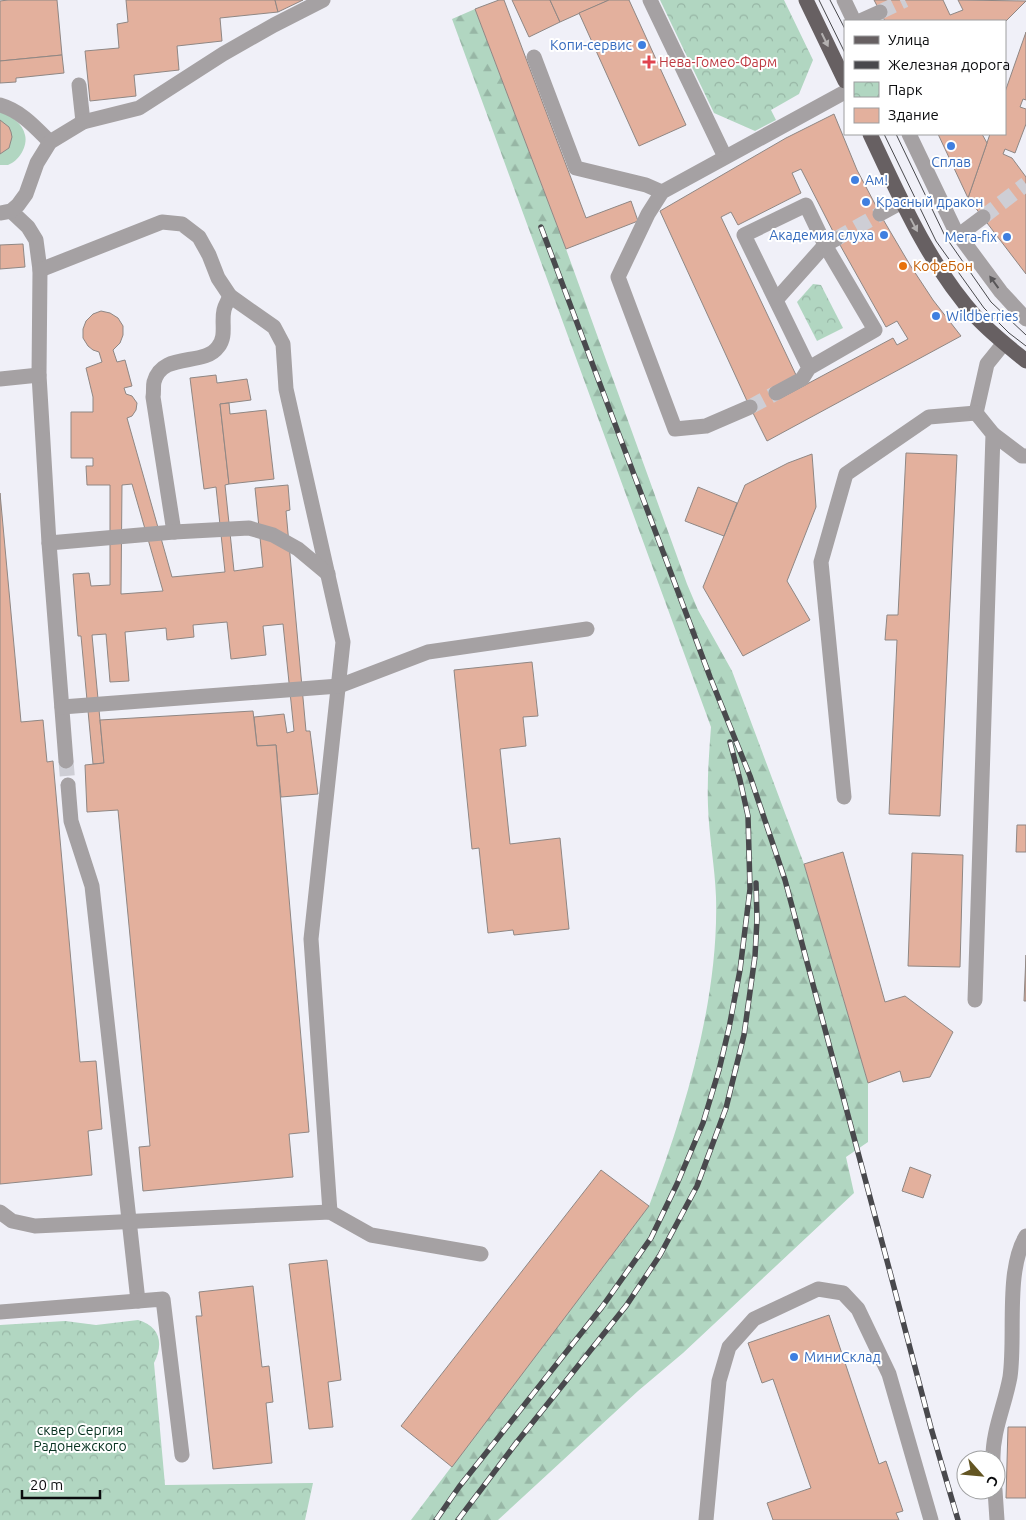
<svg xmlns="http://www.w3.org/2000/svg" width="1026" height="1520" font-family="Ubuntu,sans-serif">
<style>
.green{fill:#b1d6c1}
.forest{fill:url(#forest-firs)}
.park{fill:url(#park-crowns)}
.building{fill:#e3b09d;stroke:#8f8784;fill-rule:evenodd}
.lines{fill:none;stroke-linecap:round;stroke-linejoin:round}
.minor-tunnel{stroke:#ceced5;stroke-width:15;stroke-dasharray:15 8;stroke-linecap:butt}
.minor{stroke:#a5a1a3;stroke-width:15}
.major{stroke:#676062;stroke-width:15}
.tram{stroke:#49494d;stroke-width:1}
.rail-casing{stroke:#49494d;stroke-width:5.5}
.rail{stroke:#fff;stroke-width:4;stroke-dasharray:11;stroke-linecap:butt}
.oneway{fill:#b3b0b0}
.oneway2{fill:#585658}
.shop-dot{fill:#3f7fe0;stroke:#fff;stroke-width:2}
.health-dot{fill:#e0444e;stroke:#fff;stroke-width:2}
.food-dot{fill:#e8710a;stroke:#fff;stroke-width:2}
.labels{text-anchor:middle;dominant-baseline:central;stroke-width:4;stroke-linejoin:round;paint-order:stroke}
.shop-label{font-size:14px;fill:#366cbe;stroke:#fff;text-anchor:start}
.health-label{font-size:14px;fill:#be3a42;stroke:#fff;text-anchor:start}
.food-label{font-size:14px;fill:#c56008;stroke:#fff;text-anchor:start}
.park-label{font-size:14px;fill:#073220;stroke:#fff}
</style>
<defs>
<pattern id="forest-firs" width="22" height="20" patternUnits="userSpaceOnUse" patternTransform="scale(1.25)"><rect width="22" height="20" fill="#b1d6c1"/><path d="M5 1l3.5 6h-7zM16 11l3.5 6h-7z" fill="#97b6a5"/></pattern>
<pattern id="park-crowns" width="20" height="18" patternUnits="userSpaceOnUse" patternTransform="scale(1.25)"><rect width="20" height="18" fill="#b1d6c1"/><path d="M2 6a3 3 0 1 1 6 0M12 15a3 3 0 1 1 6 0" fill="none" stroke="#97b6a5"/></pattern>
</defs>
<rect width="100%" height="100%" fill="#f0f0f8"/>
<path class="green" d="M0,112c11,3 23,12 25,23 3,11 -6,26 -17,30 -1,0 -7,0 -8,0z"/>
<path class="forest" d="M475,9l91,240 121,335 11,26 34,61 72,193 64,219v59l-22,15 8,36 -171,160 -45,38 -140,129h-87l238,-314c36,-94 70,-207 67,-309 -1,-30 -7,-60 -8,-91 -1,-26 1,-52 3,-79l-259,-708z"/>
<g class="park">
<polygon points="660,0 784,0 813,60 799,94 771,110 776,120 755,131 714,113"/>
<polygon points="813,284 821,285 843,328 817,341 797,302"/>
<path d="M138,1320c22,6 26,24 16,43l11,122 148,-2 -8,37h-305v-195l65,-4 31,4z"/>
</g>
<g class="building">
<polygon points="8,0 57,0 62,55 0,61 0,1"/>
<polygon points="126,0 275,0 278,12 220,18 222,41 177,46 179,70 134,75 136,96 90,101 85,51 119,48 117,24 128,22"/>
<polygon points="275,0 303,0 278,12"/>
<polygon points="499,0 504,0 586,218 631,201 638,221 566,249 475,9"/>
<polygon points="512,0 550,0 560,22 529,37"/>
<polygon points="550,0 609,0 560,22"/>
<polygon points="609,0 629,0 686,125 639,146 579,13"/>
<polygon points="874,0 943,0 950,15 963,10 958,0 1026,1 1005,22 885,21"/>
<polygon points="1026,32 1026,100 1023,99 1020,107 1026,109 1026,124 1015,153 1005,149 1003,154 1012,158 1026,177 1026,274 968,198 990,134 1005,134 1005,92"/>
<polygon points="62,55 64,73 16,78 16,82 0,83 0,61"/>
<path d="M834,114l23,56 27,51 26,44 23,35 28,36 -194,105 -20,-40 -87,-190 126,-73zM801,169l39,76 46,82 11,-6 11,18 -11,6 -4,-7 -114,61 17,-24 -75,-158 10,-5 7,13 63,-32 -9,-20z"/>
<polygon points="0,120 9,127 11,132 12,137 9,148 0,154"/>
<polygon points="938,134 982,134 987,143 968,198"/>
<polygon points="23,244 25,267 0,269 0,245"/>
<path d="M101,311l9,2 8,5 5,8v9l-3,8 -7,7 4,12 8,-2 7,26 -8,2 2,6 6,2 5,7 -1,7 -4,6 -5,2 45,159 53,-5 -9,-85 -12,2 -14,-111 26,-3 1,8 30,-4 4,21 -31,4 9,80 -4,1 9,86 29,-4 -8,-79 33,-3 2,25 -4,1 20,220h4l8,63 -37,3 -5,-52 -19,1 -3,-29 30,-3 3,19 7,-2 -11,-107 -20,2 3,29 -35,4 -4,-37 -34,3 1,12 -27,3 -1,-12 -41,4 4,49 -19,1 -4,-48 -14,1 12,128 -11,1 -12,-128h-3l-5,-62 16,-1 2,13 19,-1v-100h-23l-1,-19h7v-8h-22v-46h22v-15l-7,-29 16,-6 -3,-10 -6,-2 -5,-4 -5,-8v-9l3,-8 7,-7zM132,484l31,107 -42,3 1,-109z"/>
<polygon points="229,403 230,414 266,410 274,479 229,484 220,404"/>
<polygon points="906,453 957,455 940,816 889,814 897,640 885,640 887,615 898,615"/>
<polygon points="812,454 816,507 787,581 810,620 743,656 703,587 745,485 788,463"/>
<polygon points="698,487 737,503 724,536 685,521"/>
<polygon points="0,493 21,722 43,720 47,762 53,761 80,1062 96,1061 102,1129 88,1131 92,1175 0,1184"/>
<polygon points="532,662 538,716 523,717 526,746 500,749 510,844 560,838 569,929 514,935 513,930 488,933 479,848 472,849 454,670"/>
<polygon points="253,711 257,746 276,745 309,1132 289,1134 293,1177 143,1191 139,1147 150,1146 118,810 87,812 85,765 104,763 100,720"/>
<polygon points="1017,825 1026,825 1026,852 1016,852"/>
<polygon points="843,852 885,1002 905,996 953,1032 930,1077 903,1082 900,1071 868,1083 804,864"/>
<polygon points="912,853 963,855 960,967 908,966"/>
<polygon points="1026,955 1026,1001 1024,1001"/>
<polygon points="910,1167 931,1175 923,1198 902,1191"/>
<polygon points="601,1170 649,1206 452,1467 401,1426"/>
<polygon points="327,1260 341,1380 328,1382 333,1427 309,1429 289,1264"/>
<polygon points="253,1286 262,1367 269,1366 273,1402 266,1403 272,1463 213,1469 196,1316 202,1316 199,1292"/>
<polygon points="829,1315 879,1464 886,1461 903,1511 896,1513 899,1520 773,1520 767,1503 811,1488 773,1379 762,1383 748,1343"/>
<polygon points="1008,1427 1026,1427 1026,1498 1006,1498"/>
</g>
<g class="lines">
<g class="minor-tunnel">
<polyline points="880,12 905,0"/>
<polyline points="983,217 1026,184"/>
<polyline points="836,239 880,214"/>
<polyline points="750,407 776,393"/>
<polyline points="66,761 68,785"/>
</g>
<g class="minor">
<polyline points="650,0 725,157"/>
<polyline points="844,0 854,21"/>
<polyline points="860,21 880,12"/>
<polyline points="534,57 576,168 646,185 662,192"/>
<polyline points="79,85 83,122"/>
<path d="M0,105c21,6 35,22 50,37"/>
<polyline points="909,134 955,230 1001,292 1026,319"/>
<polyline points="11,211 28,227 36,240 40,270 39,375 49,543 66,761"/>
<polyline points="0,213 11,211 18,205 26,194 37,163 50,142 83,122 139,108 223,54 274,25 323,0"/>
<polyline points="880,214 902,202"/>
<polyline points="959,235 983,217"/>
<polyline points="40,270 162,222 182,224 199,237 209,255 218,278 230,296 274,327 283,344 286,389 343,642 311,939 330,1212"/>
<polyline points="776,300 825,245 836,239"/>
<polyline points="0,379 39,375"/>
<polyline points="776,393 802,379 809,368 875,330 825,245 806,205 744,235 809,368"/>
<polyline points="750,407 706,426 675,429 618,277 648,214 662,192 845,92"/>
<polyline points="976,413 987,364 1004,343"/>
<polyline points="993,434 1022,456 1026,456"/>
<path d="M174,532l-21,-135c1,-5 0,-11 1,-15 8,-31 50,-15 64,-35 9,-11 3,-24 6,-37 1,-5 4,-9 6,-14"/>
<polyline points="49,543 174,532 249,528 273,535 298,549 328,574"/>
<polyline points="62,707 339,686 428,652 587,629"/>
<polyline points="68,785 71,821 92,886 138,1301"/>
<polyline points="844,797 821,562 846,474 929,417 976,413"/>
<polyline points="975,1000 993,434 976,413"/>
<polyline points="0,1212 12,1221 35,1226 330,1212 371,1235 481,1254"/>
<polyline points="0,1312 163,1299 182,1455"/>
<path d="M993,1460c-1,-28 12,-55 17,-83 6,-41 -5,-106 16,-141"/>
<polyline points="995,1490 997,1520"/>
<polyline points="706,1520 719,1381 729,1347 754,1319 818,1289 843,1293 858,1309 889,1374 931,1520"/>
</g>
<g class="major">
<polyline points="806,0 845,81"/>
<path d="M870,134c30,64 59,131 107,184 15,16 32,29 49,43"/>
</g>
<g class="tram">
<polyline points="819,0 845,53"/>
<polyline points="830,0 845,29"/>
<polyline points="884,134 936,241 984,308 1009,333 1026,346"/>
<polyline points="896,134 945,236 991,302 1026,335"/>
</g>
<defs>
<g id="rail">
<polyline points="541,227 710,677 750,776 785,880 890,1272 931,1428 958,1520"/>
<polyline points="436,1520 459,1487 602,1307 651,1238 677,1184 703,1123 719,1070 729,1028 740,970 750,889 748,816 740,780 730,742"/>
<polyline points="458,1520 517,1442 626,1306 660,1255 697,1186 726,1108 744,1035 755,956 757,919 756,883"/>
</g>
</defs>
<use href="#rail" class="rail-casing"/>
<use href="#rail" class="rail"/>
</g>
<defs><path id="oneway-solid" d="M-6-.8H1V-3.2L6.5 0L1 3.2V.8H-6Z" transform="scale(1.25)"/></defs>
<g class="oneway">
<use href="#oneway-solid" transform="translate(825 40) rotate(64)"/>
<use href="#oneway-solid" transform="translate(914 225) rotate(62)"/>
</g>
<use class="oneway2" href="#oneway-solid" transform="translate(994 282) rotate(-126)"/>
<g class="shop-dot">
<circle cx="642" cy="45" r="5"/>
<circle cx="951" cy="146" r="5"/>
<circle cx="855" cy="180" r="5"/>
<circle cx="866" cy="202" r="5"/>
<circle cx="884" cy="235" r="5"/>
<circle cx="1007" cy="237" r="5"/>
<circle cx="936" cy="316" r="5"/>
<circle cx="794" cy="1357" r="5"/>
</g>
<path class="health-dot" d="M646.5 54.5h5v5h5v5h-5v5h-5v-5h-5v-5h5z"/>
<circle class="food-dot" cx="903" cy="266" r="5"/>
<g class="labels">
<g class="shop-label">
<text x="632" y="45" text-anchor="end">Копи-сервис</text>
<text x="951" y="162" text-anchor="middle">Сплав</text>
<text x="865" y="180">Ам!</text>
<text x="876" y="202">Красный дракон</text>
<text x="874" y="235" text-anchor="end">Академия слуха</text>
<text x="997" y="237" text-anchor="end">Мега-fix</text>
<text x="946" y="316">Wildberries</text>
<text x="804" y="1357">МиниСклад</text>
</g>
<g class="health-label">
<text x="659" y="62">Нева-Гомео-Фарм</text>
</g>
<g class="food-label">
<text x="913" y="266">КофеБон</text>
</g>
<g class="park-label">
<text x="80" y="1430">сквер Сергия<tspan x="80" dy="16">Радонежского</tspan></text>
</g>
</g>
<rect x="844" y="20" width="162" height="115" fill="#ffffff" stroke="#9d9e9f"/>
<rect x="854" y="36" width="25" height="8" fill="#676062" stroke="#9d9e9f"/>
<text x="888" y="45" font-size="15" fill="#0b0c0e">Улица</text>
<rect x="854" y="61" width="25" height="8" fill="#49494d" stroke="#9d9e9f"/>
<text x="888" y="70" font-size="15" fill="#0b0c0e">Железная дорога</text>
<rect x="854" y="82" width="25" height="15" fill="url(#park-crowns)" stroke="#9d9e9f"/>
<text x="888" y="95" font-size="15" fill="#0b0c0e">Парк</text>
<rect x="854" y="108" width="25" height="15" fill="#e3b09d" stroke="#9d9e9f"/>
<text x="888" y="120" font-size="15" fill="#0b0c0e">Здание</text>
<g transform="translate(981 1475) rotate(117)"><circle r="24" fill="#ffffff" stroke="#9d9e9f"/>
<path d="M0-4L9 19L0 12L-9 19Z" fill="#635522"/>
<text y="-8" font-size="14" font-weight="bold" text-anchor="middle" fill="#0b0c0e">С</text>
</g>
<path d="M22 1490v8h78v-8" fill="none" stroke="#0b0c0e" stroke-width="2.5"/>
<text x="30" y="1490" font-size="15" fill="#0b0c0e" stroke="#ffffff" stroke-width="4" paint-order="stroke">20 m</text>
</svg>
